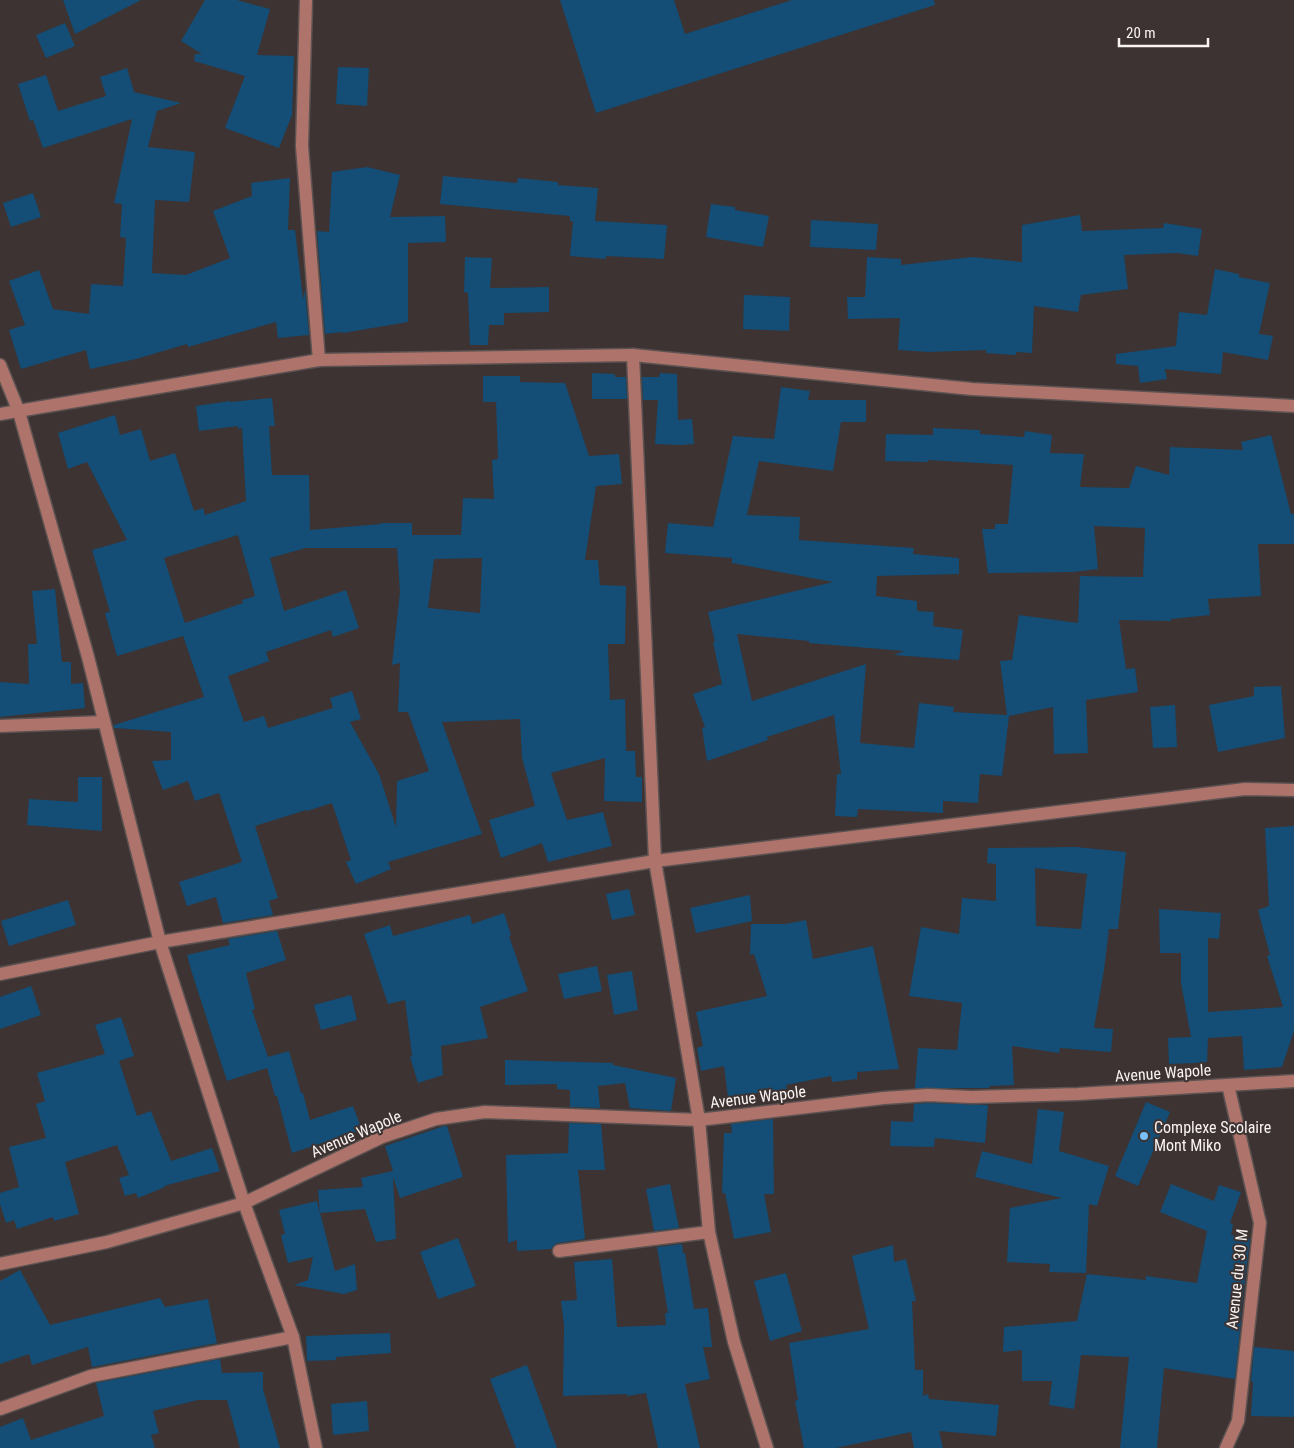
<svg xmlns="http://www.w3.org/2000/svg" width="1294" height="1448" font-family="'Roboto Condensed',sans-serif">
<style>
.building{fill:#144d75;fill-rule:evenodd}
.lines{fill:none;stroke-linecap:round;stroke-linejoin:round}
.minor-casing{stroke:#5b5251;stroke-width:15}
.minor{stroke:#ae736a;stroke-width:12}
.poi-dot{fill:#79bff8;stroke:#3d3332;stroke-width:2}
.labels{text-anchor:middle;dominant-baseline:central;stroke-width:4;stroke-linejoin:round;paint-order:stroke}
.street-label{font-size:16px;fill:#f9f3f2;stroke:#3d3332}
.poi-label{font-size:16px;fill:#f9f3f2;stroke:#3d3332;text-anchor:start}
</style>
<rect width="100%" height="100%" fill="#3d3332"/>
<g class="building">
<polygon points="63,0 141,0 75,34"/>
<polygon points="205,0 237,0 270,9 257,55 294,56 292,115 279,148 225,128 245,76 194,61 195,54 202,54 181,41"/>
<polygon points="560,0 674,0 685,34 792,0 934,0 935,5 596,113"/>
<polygon points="65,23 75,46 46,58 36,35"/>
<polygon points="338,67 369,68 367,106 336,104"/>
<polygon points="127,68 134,92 181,103 157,111 148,147 195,152 189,202 155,200 152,273 186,275 230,258 213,211 252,196 251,183 290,178 288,230 295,230 303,299 305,289 309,335 278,338 276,322 188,347 187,344 136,359 90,369 86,350 21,369 9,330 25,325 9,281 39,270 53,309 89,314 91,284 123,286 126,238 120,237 122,204 114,203 132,119 43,148 33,120 30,121 18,84 46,75 58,111 106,96 100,77"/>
<polygon points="367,167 400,175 390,217 445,216 446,242 408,243 408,322 343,333 342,332 325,334 317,231 329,232 332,172"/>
<polygon points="443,176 517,183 518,178 558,182 558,185 598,188 595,221 667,225 664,259 606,256 606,259 570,256 573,221 570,221 570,216 440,204"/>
<polygon points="33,193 41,217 11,227 3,203"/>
<polygon points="711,204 735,207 735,210 769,216 763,247 706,237"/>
<polygon points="1080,215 1082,231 1163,228 1164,223 1202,229 1198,256 1177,253 1124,255 1128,289 1081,295 1078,312 1034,306 1032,353 1016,352 1016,355 986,353 986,350 929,352 898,350 900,318 848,319 847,297 865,297 867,257 901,259 901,265 972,257 1022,262 1022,225"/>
<polygon points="811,220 878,224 876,250 810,247"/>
<polygon points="465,257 492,258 490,288 549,287 549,312 504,313 504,325 489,325 488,345 470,345 468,293 464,292"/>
<polygon points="1215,269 1239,274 1239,277 1270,283 1259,334 1273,336 1268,360 1223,352 1221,374 1165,369 1167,379 1140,383 1138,366 1116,364 1116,354 1176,346 1179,312 1207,315"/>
<polygon points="744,295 790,297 789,331 743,329"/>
<polygon points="592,373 615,374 615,377 626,377 627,399 592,399"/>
<polygon points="660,373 677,374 678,420 692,419 694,444 681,445 655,444 658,400 643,400 642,377 659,377"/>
<path d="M483,376h37v6l45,1 24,73 30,-2 3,30 -26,2 -11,74h13l2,25 26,1 -1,58h-17l2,56 15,-1 1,52h9l1,26h6v25l-38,-1 1,-43 -54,15 16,47 36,-8 9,34 -64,16 -6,-19 -41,15 -12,-38 46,-14 -13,-48 -2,-39 -78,3 40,112 -94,28 3,7 -35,15 -10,-22 5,-2 -19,-57 -25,8 -1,-1 -51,16 23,72 -9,3 4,14 -50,8 -7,-26 -29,9 -8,-24 63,-20 -23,-69 -24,8 -7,-20 -25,9 -11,-29 19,-1v-28l-57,-4v-3l90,-28 -21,-61 -66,20 -12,-43 5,-1 -18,-62 35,-10 -40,-78 -19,7 -10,-36 57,-18 5,20 21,-6 9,32 25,-8 19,58 9,-3 2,7 41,-14 -4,-73 -4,1v-3l-39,5 -3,-25 34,-5v1l42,-4 3,28h-6l3,49h37l1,55 71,-6v-1h31v12h49l2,-37 31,1 -2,-39 6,-1 -2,-57h-13zM238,535l17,61 -13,4 1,3 -58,20 -21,-65zM306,548h91l3,44 -8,73 8,-2 -2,49h10l21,59 -32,10 -1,46 -17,-53 -29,-52 11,-3 -9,-28 -22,7 3,10 -65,20 -4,-12 -20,6 -16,-46 41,-15 -3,-9 65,-22 2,7 26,-9 -13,-38 -62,21 -14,-53zM482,558l-2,55 -52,-5 6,-49z"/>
<polygon points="781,387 810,391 808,400 866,400 866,422 841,422 833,471 759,461 747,515 800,517 799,540 914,548 913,554 959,558 959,574 877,576 876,596 917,601 917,611 934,612 933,626 963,630 959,660 894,655 904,651 809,643 809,641 737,634 752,701 866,664 860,743 914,748 919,703 954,707 953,712 1007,715 1000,661 1012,660 1019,615 1078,623 1080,576 1143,577 1145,528 1094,526 1098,569 1073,572 988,573 982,529 995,529 995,524 1008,524 1013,465 928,460 928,462 885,461 886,434 933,435 933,428 980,430 980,434 1024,437 1025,431 1052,435 1050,453 1084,454 1080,487 1129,488 1136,466 1169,475 1170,447 1243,450 1241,442 1271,435 1291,514 1294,514 1294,544 1258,544 1261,596 1208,599 1210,615 1171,619 1171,621 1119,620 1126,669 1135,668 1138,692 1086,700 1088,753 1054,754 1053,707 1009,716 1002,776 980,774 978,803 943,801 943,813 858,809 857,817 835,816 837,774 841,774 834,715 767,737 768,740 707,761 702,728 705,727 693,694 722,684 713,642 715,642 708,612 833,582 732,563 732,558 665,553 668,523 713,527 733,436 774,439"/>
<polygon points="55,589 62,662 71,662 71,684 83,683 85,708 0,717 0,682 29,684 28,644 37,644 32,591"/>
<polygon points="1281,686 1285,738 1218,752 1209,705 1254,696 1254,687"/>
<polygon points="1175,705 1177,747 1153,748 1150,707"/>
<polygon points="78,777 102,777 102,831 27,825 29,799 78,802"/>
<polygon points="1294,826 1294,1031 1282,1067 1244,1070 1242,1036 1208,1038 1207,1062 1195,1063 1195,1060 1195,1063 1169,1064 1168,1038 1191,1037 1181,983 1181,953 1160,953 1159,909 1221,913 1219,939 1208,938 1208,1012 1283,1007 1267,956 1270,955 1258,910 1269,906 1265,828"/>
<path d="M1076,847l50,5 -8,77h-9l-5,41 -10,58 19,1 -2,23 -51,-4 -1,5 -47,-7 2,39 -24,1 -1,2h-74l3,-40 39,2 5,-47 -53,-7 12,-69 38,7 3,-36 34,3v-37l-9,-1 1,-15zM1035,868l52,6 -6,55 -45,-3z"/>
<polygon points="629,889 635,915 612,920 606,894"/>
<polygon points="750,895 752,921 696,933 690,908"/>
<polygon points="68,900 76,925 9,946 1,921"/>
<polygon points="504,913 511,935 509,936 528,991 480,1007 488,1038 441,1046 443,1075 418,1083 410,1057 412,1056 405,1000 388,1004 364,934 390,925 393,936 470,915 472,924"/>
<polygon points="806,920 813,959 873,946 899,1069 857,1072 857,1079 832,1082 831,1076 786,1085 787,1089 728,1097 724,1066 701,1071 697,1048 703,1046 696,1012 767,996 754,954 750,955 751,924 785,924"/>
<polygon points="277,931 286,960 246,973 255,1009 252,1010 268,1057 289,1051 301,1093 303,1093 310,1120 353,1106 362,1130 292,1153 277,1096 275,1096 267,1068 227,1081 192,973 187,955 230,945 228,939"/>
<polygon points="597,966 602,991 564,999 558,974"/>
<polygon points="632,971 638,1010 614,1015 607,975"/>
<polygon points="31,986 41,1015 0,1029 0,997"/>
<polygon points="351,995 357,1020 321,1030 314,1005"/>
<polygon points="121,1017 134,1056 119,1061 137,1116 151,1111 171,1161 212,1148 220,1171 164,1186 165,1187 138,1198 136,1193 125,1196 119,1178 129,1175 117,1145 65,1162 79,1214 54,1221 53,1217 17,1229 14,1220 6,1223 0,1204 0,1193 19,1187 9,1147 46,1138 36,1104 45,1101 37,1073 105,1054 95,1025"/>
<polygon points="505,1060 613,1063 613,1065 676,1078 671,1111 630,1108 625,1083 598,1086 600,1108 570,1107 570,1090 557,1089 557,1084 505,1085"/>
<polygon points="1146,1102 1170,1112 1138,1186 1115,1176"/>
<polygon points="928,1103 988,1105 985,1143 935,1138 934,1147 890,1146 891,1121 913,1122 914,1104"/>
<polygon points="1038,1109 1064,1112 1059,1151 1109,1166 1097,1206 1089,1204 1086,1273 1049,1272 1050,1264 1007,1262 1010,1208 1062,1198 975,1177 982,1151 1032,1164"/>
<polygon points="773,1119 774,1194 764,1194 771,1232 734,1239 725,1193 722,1193 724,1133 732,1133 731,1124"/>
<polygon points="569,1123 601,1124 605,1170 578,1170 585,1239 558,1243 554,1245 551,1249 517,1251 517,1240 508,1243 506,1155 568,1153"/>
<polygon points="444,1126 447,1126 463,1177 400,1198 393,1177 396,1239 376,1242 365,1209 320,1213 318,1190 363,1187 361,1178 393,1171 385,1146"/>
<polygon points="670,1184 679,1228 654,1231 646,1189"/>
<polygon points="1171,1184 1214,1201 1219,1185 1241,1192 1230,1223 1233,1224 1231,1235 1250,1239 1240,1321 1241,1321 1235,1379 1164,1368 1157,1448 1120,1448 1129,1357 1081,1355 1074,1409 1049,1405 1052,1381 1022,1381 1022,1350 1003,1352 1004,1327 1077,1321 1087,1274 1146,1280 1146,1276 1197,1283 1207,1231 1160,1212"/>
<polygon points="317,1201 335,1271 355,1264 357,1290 344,1294 294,1285 308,1280 313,1257 288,1263 281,1235 285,1234 279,1210"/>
<polygon points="458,1238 476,1286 438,1299 420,1252"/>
<polygon points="682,1244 683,1253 685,1253 694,1309 708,1308 712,1347 703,1347 710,1379 685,1384 700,1448 658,1448 646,1393 627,1396 627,1394 563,1396 564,1325 561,1301 577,1300 574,1262 612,1259 617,1327 666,1325 665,1313 668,1313 657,1247"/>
<polygon points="893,1245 894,1262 906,1259 916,1301 912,1301 915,1370 923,1370 923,1396 928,1394 929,1399 999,1405 996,1436 939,1431 943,1448 914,1448 911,1432 836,1448 804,1448 795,1401 798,1400 789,1343 869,1329 852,1256"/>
<polygon points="20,1270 50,1325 160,1298 165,1307 208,1299 217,1343 92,1367 88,1347 32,1365 29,1354 0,1364 0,1281"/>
<polygon points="786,1273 802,1331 770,1341 754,1281"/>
<polygon points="390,1333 391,1353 336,1357 336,1360 307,1361 306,1336"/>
<polygon points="1254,1347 1294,1351 1294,1417 1251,1416 1253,1382 1251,1381"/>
<polygon points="220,1359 222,1373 263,1372 263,1389 280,1448 240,1448 227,1400 198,1400 153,1411 159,1433 151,1435 155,1448 0,1448 0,1427 23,1418 31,1440 104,1416 96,1383"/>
<polygon points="527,1365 557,1448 516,1448 490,1379"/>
<polygon points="367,1401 369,1431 333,1435 331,1404"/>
</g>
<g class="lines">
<defs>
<g id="minor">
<polyline points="306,0 302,146 319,360"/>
<polyline points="633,355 655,861 699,1120 709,1232 734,1342 767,1448"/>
<polyline points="0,365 19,412 88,657 160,942 244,1203 293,1337 316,1448"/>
<polyline points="0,414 319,360 633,355 972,389 1294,406"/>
<polyline points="0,726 104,722"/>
<polyline points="0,974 160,942 655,861 1245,789 1294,790"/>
<polyline points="559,1251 709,1232"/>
<polyline points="0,1264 107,1242 244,1203 382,1137 436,1119 485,1112 699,1120 884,1098 928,1095 971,1097 1078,1094 1294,1081"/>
<polyline points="0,1409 91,1376 293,1337"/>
<polyline points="1226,1448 1238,1421 1260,1223 1228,1085"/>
</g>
</defs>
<use href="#minor" class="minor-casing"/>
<use href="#minor" class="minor"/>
</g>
<circle class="poi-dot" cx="1144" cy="1136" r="5"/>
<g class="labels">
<g class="street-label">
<text transform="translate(1163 1073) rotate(-4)">Avenue Wapole</text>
<text transform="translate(758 1097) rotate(-7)">Avenue Wapole</text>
<text transform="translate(356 1134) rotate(-23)">Avenue Wapole</text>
<text transform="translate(1237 1279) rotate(-84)">Avenue du 30 M</text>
</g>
<g class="poi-label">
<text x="1154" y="1127">Complexe Scolaire<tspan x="1154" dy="18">Mont Miko</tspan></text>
</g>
</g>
<path d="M1119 38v8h89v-8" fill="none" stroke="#f9f3f2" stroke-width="2.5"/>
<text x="1126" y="38" font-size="15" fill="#f9f3f2" stroke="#3d3332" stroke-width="4" paint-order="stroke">20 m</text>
</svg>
